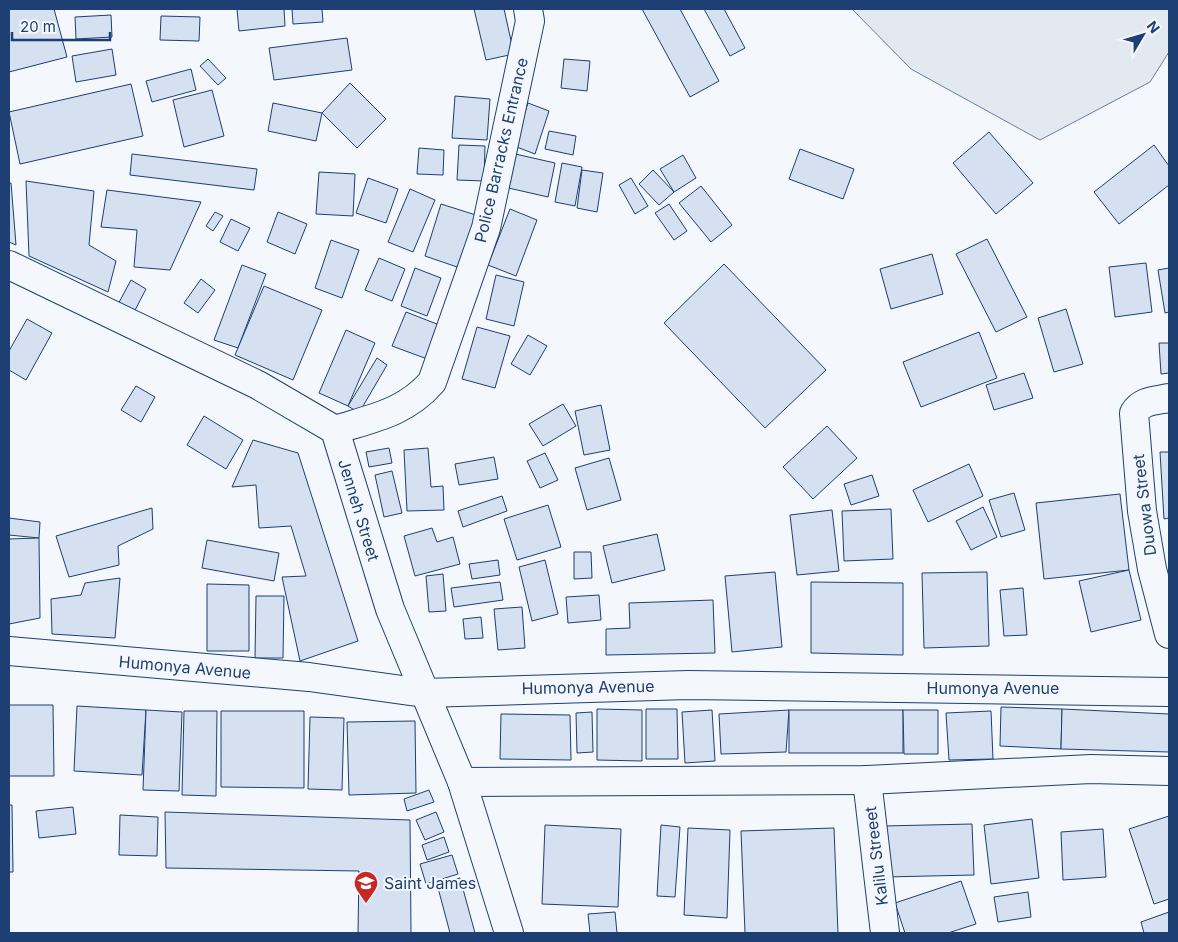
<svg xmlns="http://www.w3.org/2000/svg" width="1178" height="942" font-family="Inter,sans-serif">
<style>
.green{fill:#e3e9f0;stroke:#687fa3}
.building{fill:#d5e0f0;stroke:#1d3f73}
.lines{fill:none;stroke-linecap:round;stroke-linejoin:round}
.minor-casing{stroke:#1d3f73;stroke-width:30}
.minor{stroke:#f4f7fb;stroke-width:28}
.labels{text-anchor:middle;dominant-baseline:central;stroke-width:4;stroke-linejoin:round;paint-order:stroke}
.street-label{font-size:16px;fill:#1d3f73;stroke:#f4f7fb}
.poi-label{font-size:16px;fill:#1d3f73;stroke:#f4f7fb;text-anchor:start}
</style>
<rect width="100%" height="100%" fill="#f4f7fb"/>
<polygon class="green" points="852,9 1169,9 1169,52 1150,82 1040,140 911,69"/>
<g class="building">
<polygon points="9,9 54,9 67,57 9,72"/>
<polygon points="237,9 284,9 285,26 239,31"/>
<polygon points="292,9 322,9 323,22 293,24"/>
<polygon points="474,9 504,9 514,54 486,60"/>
<polygon points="642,9 680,9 719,81 690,97"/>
<polygon points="704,9 724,9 745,48 730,56"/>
<polygon points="111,15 112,37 76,39 75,17"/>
<polygon points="161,16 200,17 199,41 160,40"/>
<polygon points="347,38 352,70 274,80 269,48"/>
<polygon points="112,49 116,75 76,82 72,56"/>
<polygon points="208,59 226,78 218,85 200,66"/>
<polygon points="564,59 590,61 587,91 561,88"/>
<polygon points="191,69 196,90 152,102 146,81"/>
<polygon points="350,83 386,119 357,148 322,113"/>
<polygon points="131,84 143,136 20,164 9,112"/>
<polygon points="212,90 224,136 184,147 173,100"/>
<polygon points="455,96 490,99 487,140 452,138"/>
<polygon points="273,103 322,113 316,141 268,131"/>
<polygon points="528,103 549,111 535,154 514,146"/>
<polygon points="549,131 576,136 573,155 545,149"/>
<polygon points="989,132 1033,183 996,214 953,163"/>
<polygon points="459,145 485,146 484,181 457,180"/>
<polygon points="1154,145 1169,166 1169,185 1119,224 1094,192"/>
<polygon points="419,148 444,150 443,175 417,174"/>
<polygon points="800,149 854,169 843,199 789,179"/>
<polygon points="511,153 555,163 548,197 504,187"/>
<polygon points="132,154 257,169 254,190 130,175"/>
<polygon points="683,155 696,178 674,192 660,169"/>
<polygon points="562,163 582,167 575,206 555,202"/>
<polygon points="582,170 603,173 597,212 577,208"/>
<polygon points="653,170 674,192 659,205 639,184"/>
<polygon points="319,172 355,174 353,216 316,214"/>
<polygon points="368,178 398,189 386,223 356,213"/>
<polygon points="631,178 648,206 635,214 619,185"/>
<polygon points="26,181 94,191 89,245 116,261 108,292 29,256"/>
<polygon points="9,183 11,183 16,245 9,242"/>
<polygon points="701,186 732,225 711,242 679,203"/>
<polygon points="410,189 435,200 413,252 388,242"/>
<polygon points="107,190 201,202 170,270 134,267 137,230 101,227"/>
<polygon points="441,204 479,216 463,269 425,256"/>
<polygon points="669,204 687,231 674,240 655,213"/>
<polygon points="510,209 537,220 516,276 488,265"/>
<polygon points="215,212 223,216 213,231 206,226"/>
<polygon points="278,212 307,224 295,254 267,242"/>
<polygon points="231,219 250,228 238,251 220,242"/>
<polygon points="987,239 1027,317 996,332 956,254"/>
<polygon points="331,240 359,250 342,298 315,288"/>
<polygon points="932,254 943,294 891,309 880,269"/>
<polygon points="379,258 405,269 392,301 365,290"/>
<polygon points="1146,263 1152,312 1115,317 1109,267"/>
<polygon points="724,264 826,370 765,428 664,323"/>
<polygon points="242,265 266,274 238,348 214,340"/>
<polygon points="415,268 441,278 427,316 401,306"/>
<polygon points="1169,268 1169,312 1165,313 1158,270"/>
<polygon points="496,275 524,282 514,326 486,319"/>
<polygon points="201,279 215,290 198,313 184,303"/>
<polygon points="131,280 146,289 132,316 116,308"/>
<polygon points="264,286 322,310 293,380 235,355"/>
<polygon points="1066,309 1083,364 1054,372 1038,318"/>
<polygon points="406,312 442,326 430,360 392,346"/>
<polygon points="27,319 52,333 26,380 9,370 9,351"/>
<polygon points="477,327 510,336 495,388 462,379"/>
<polygon points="346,330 375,343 348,406 319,393"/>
<polygon points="979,332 997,378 921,407 903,362"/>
<polygon points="528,335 547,346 530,375 511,364"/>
<polygon points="1159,343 1169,343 1169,373 1161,374"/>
<polygon points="377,358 387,365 359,413 348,406"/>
<polygon points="1024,373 1033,398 994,410 986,385"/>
<polygon points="136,386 155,397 141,422 121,410"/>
<polygon points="563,404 576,426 543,446 529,424"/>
<polygon points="601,405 610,450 584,455 575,411"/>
<polygon points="204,416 243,440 226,469 187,445"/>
<polygon points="827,426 857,458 813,499 783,467"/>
<polygon points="253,440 298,453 358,641 300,661 282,577 306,576 291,526 259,528 256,485 232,487"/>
<polygon points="389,448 392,463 369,467 366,452"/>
<polygon points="428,448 431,487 443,486 444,510 407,511 404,450"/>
<polygon points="1160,452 1169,452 1169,518 1164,519"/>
<polygon points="545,453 558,480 540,488 527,461"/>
<polygon points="494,457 498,479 459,485 455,464"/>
<polygon points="609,458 621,500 587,510 575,468"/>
<polygon points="969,464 983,496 928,522 913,490"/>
<polygon points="392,471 402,513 384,517 375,475"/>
<polygon points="872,475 879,496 851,505 844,484"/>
<polygon points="1014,493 1025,530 1001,537 989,500"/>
<polygon points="1120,494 1129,570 1044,579 1036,503"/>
<polygon points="502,496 507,511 463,527 458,511"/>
<polygon points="548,505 561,547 517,560 504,519"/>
<polygon points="983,507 997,537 971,550 956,521"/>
<polygon points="152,508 153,529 118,546 119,565 69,577 56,536"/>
<polygon points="891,509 893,559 844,561 842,511"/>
<polygon points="832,510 839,571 797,575 790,515"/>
<polygon points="9,518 40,522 39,538 9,535"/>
<polygon points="432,528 437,542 453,537 460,564 415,576 404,536"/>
<polygon points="657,534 665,570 612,583 603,546"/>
<polygon points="39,538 40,618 9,624 9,539"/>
<polygon points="207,540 279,553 274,581 202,568"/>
<polygon points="574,552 591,552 592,578 574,579"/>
<polygon points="498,560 500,575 472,579 469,564"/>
<polygon points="545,560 558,614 532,621 519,567"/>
<polygon points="1129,570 1141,620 1091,632 1079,581"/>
<polygon points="775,572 782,647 732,652 725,576"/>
<polygon points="987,572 989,646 924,648 922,573"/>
<polygon points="443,574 446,611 429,612 426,576"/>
<polygon points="120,578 115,638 52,634 51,599 81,595 85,583"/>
<polygon points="500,582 503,600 454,607 451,588"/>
<polygon points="811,582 903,583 903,655 811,653"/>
<polygon points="207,584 249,585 249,651 207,651"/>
<polygon points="1023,588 1027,635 1004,636 1000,590"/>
<polygon points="599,595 601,620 568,623 566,597"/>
<polygon points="256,596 284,596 283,658 255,658"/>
<polygon points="713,600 715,653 606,655 606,629 630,628 629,603"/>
<polygon points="522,607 525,648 498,650 494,609"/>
<polygon points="481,617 483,638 465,639 463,619"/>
<polygon points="9,705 53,705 54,776 9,776"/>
<polygon points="77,706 146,710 142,775 74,771"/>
<polygon points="1001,707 1062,709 1061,749 1000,746"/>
<polygon points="597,709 642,710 642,761 597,760"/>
<polygon points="646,709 677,709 678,759 646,759"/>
<polygon points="1062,709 1169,714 1169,752 1061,749"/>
<polygon points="146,710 182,712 179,791 143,790"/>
<polygon points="712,710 715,761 685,763 682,712"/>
<polygon points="789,710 786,752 721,754 719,714"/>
<rect x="789" y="710" width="114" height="43"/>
<polygon points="903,710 938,710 938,754 904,754"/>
<polygon points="184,711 217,711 216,796 182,795"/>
<polygon points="221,711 304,711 304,788 221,787"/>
<polygon points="991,711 993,759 949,760 946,713"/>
<polygon points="592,712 593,752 577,753 576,713"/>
<polygon points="501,714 570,715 571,760 500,759"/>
<polygon points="310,717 344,718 342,790 308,789"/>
<polygon points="415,721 416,793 349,795 347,722"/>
<polygon points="429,790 434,802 407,811 404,799"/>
<polygon points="9,805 12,805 13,872 9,872"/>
<polygon points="73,807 76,834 39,838 36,811"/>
<polygon points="165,812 410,820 411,933 358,933 359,871 166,868"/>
<polygon points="436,812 444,832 425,840 416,820"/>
<polygon points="120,815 158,817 157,856 119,855"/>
<polygon points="1169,816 1169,899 1154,904 1129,829"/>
<polygon points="1032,819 1039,878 991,884 984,825"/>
<polygon points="972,824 974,875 885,877 883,826"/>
<polygon points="545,825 621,829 618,907 542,904"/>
<polygon points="661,825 680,827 675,897 657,896"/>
<polygon points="688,828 730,830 727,918 684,915"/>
<polygon points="834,828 838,933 745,933 741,831"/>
<polygon points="1103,829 1106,877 1063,880 1061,832"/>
<polygon points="444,837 449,852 427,860 422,845"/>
<polygon points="452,855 458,874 426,884 420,864"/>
<polygon points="460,878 475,933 450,933 437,884"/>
<polygon points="961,881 976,924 948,933 905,933 895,903"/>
<polygon points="1028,892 1031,917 998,922 994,897"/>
<polygon points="615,912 617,933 590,933 588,914"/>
<polygon points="1169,912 1169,933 1144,933 1141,922"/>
</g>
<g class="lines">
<defs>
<g id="minor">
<polyline points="9,265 258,385 335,430 390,609 462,782 509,933"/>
<path d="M1169,398c-14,3 -27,2 -35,15l8,98 10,58 17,65"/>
<path d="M335,430c38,-12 70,-17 97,-48l54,-154 44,-207 -2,-12"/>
<polyline points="9,651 309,677 424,693 688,685 1169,692"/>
<polyline points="867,780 885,933"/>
<polyline points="462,782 867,780 1091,769 1169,771"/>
</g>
</defs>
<use href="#minor" class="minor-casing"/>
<use href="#minor" class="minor"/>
</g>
<defs>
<symbol id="school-pin" viewBox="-11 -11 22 30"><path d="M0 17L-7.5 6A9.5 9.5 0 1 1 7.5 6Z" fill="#c62828" stroke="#f4f7fb"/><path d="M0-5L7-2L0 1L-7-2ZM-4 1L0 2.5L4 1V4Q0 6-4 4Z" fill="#fff"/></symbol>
</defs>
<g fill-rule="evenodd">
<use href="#school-pin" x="352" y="869" width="28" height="38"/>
</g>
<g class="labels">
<g class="street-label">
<text transform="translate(501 150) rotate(-77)">Police Barracks Entrance</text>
<text transform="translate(1144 505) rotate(-97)">Duowa Street</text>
<text transform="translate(359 510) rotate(73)">Jenneh Street</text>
<text transform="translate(185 667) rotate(5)">Humonya Avenue</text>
<text transform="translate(588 687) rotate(-1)">Humonya Avenue</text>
<text x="993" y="688">Humonya Avenue</text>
<text transform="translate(876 856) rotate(-97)">Kalilu Streeet</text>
</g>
<g class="poi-label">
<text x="384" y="883">Saint James</text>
</g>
</g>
<rect width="1178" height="942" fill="none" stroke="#1d3f73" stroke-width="20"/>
<g transform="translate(1143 35) rotate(52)" stroke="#f4f7fb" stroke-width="4" paint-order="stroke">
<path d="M0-4L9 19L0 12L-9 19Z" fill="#1d3f73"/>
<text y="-8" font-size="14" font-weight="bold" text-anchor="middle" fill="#1d3f73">N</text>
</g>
<path d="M12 32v8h98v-8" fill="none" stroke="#1d3f73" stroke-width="2.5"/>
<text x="20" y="32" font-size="15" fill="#1d3f73" stroke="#f4f7fb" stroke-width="4" paint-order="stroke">20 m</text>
</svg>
